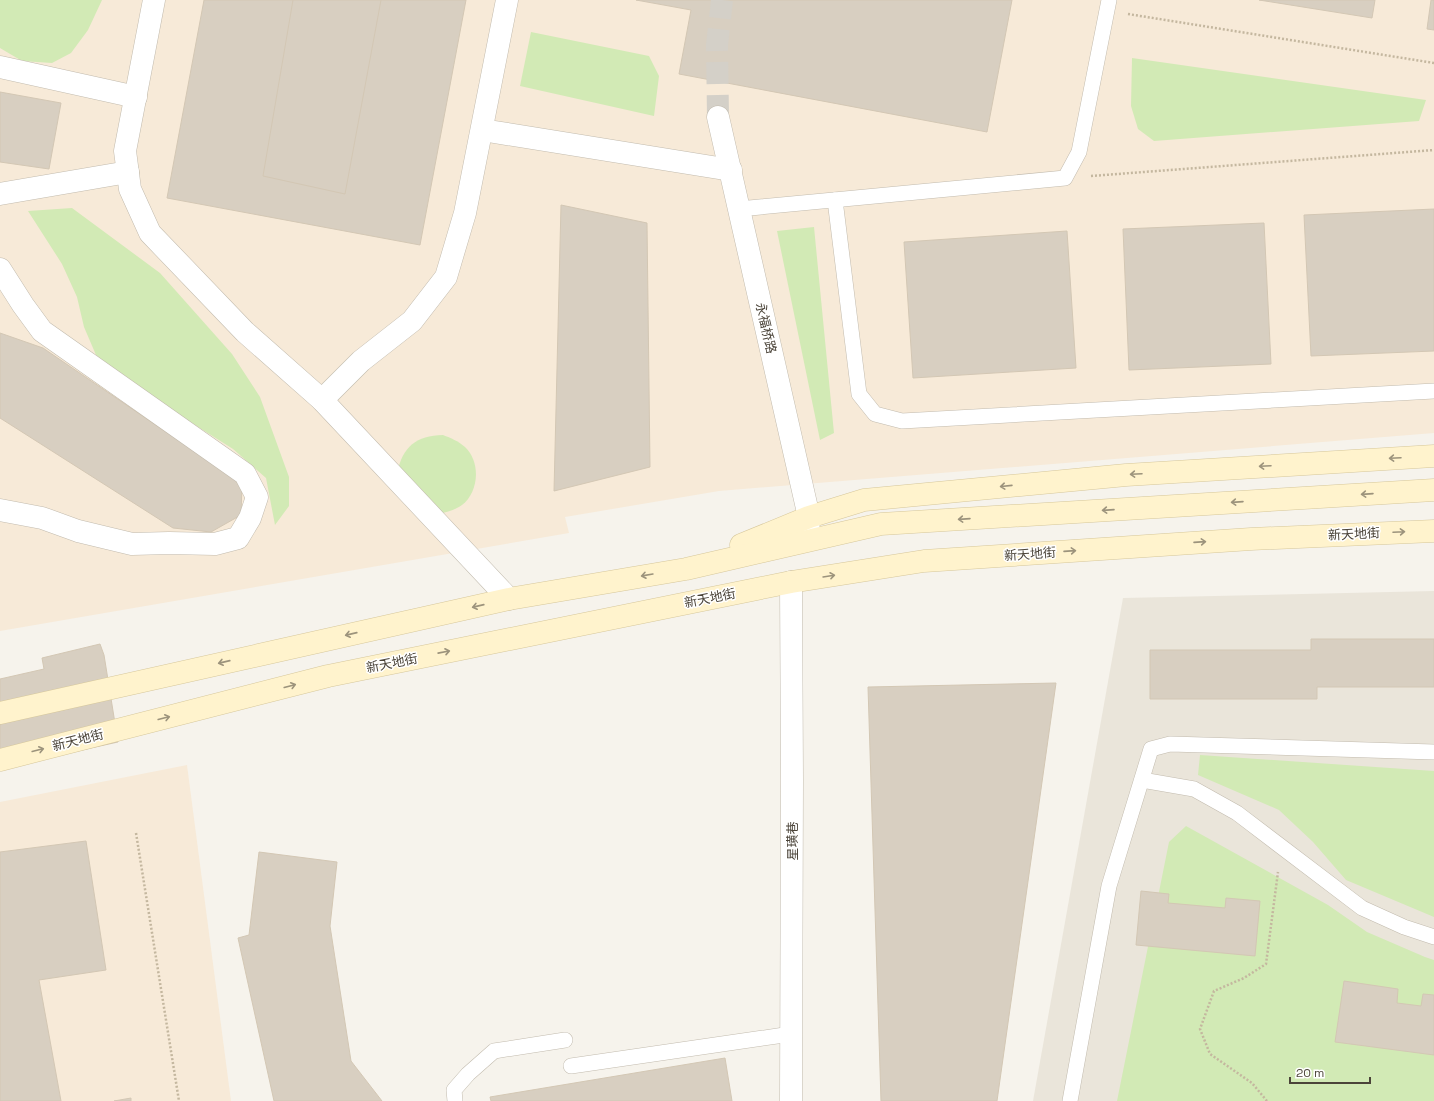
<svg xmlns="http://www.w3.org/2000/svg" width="1434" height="1101" font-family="'Space Grotesk','Noto Sans SC',sans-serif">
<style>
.residential{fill:#eae5da}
.commercial{fill:#f7ead8}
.green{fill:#d2eab5}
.building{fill:#d8cfc1;stroke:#d3c7b4}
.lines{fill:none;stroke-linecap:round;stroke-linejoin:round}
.minor-tunnel{stroke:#d4d0c8;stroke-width:22;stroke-dasharray:22 11;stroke-linecap:butt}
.service-casing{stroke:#c2bbae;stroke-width:16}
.pedestrian-casing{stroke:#c2bbae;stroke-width:23}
.minor-casing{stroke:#c2bbae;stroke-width:23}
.secondary-casing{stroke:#d6c79b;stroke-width:23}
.path{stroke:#c4b79f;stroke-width:2.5;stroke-dasharray:2 2;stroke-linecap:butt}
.service{stroke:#fff;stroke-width:15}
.pedestrian{stroke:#fff;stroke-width:22}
.minor{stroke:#fff;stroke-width:22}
.secondary{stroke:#fff3cd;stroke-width:22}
.oneway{stroke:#9c937c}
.labels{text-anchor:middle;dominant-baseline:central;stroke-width:3;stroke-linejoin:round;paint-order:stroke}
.street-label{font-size:13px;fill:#4b4439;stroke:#fff}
</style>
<rect width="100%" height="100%" fill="#f6f3ec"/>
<polygon class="residential" points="1434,591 1434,1101 1033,1101 1123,598"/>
<g class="commercial">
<polygon points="0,0 1434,0 1434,433 719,491 565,517 569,533 0,631"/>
<polygon points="187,765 231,1101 0,1101 0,802"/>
</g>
<g class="green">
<polygon points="0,0 102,0 88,30 71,53 52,63 22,61 0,48"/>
<polygon points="531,32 649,56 659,76 654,116 520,86"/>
<polygon points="1132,58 1426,100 1419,121 1154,141 1138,129 1131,106"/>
<polygon points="72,208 160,273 232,354 260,397 289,477 289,506 275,525 266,478 233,449 168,408 129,381 96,355 84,327 77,297 62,264 28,211"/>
<polygon points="814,227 834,433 820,440 777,231"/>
<path d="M443,435c8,3 15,6 22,12 16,15 14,45 -3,58 -7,5 -15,7 -23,9l-42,-41c6,-27 19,-37 46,-38z"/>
<polygon points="1200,755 1434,771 1434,917 1346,880 1313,842 1279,810 1198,775"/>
<polygon points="1186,826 1328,905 1367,932 1425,957 1434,960 1434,1101 1117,1101 1169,842"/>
</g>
<g class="building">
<polygon points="204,0 466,0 420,245 167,198"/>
<polygon points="293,0 381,0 345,194 263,176"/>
<polygon points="636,0 1012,0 987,132 679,74 691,10"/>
<polygon points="1259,0 1375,0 1372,18"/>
<polygon points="1431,0 1434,0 1434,30 1427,29"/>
<polygon points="0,92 61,103 49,169 0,162"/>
<polygon points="561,205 647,223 650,467 554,491"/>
<polygon points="1434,209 1434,351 1311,356 1304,215"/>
<polygon points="1264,223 1271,364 1129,370 1123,229"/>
<polygon points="1067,231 1076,368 913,378 904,242"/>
<polygon points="0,333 43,348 242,484 241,515 211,532 173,528 0,418"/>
<polygon points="1311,639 1434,639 1434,687 1317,687 1317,699 1150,699 1150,650 1311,650"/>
<polygon points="100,644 104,655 118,742 55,756 0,750 0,679 44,669 42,658"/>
<polygon points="1056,683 997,1101 881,1101 868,687"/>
<polygon points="86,841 106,970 39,980 61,1101 0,1101 0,852"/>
<polygon points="259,852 337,862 330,926 351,1061 382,1101 274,1101 238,938 249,935"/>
<polygon points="1141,891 1169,894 1168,903 1225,908 1226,898 1260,901 1255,956 1136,945"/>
<polygon points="1344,981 1398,989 1397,1003 1421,1006 1423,994 1434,995 1434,1055 1335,1042"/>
<polygon points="725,1058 732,1101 491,1101 490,1097"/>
<polygon points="131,1098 131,1101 114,1101"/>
</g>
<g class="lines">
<polyline class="minor-tunnel" points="718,117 717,45 722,0"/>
<defs>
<g id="service">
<polyline points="835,200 859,394 875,414 902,421 1434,391"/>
<polyline points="739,209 1065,178 1079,152 1109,0"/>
<polyline points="1142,780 1194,789 1237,813 1362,908 1404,927 1434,937"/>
<polyline points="571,1066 791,1034"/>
<polyline points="455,1101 454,1090 468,1074 494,1051 565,1040"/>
<polyline points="1070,1101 1109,886 1151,749 1170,744 1434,752"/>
</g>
<g id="pedestrian">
<polyline points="154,0 125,151 130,189 150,233 245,332 322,400"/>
<polyline points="507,0 465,213 446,277 412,321 361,361 322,400 509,599"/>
<polyline points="0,67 136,97"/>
<polyline points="482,130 731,170"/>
<polyline points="0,194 128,172"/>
<polyline points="0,269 23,305 42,331 245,474 257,497 250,518 238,538 215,544 169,543 132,544 78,531 42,518 0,510"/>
</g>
<g id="minor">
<polyline points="718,117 809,517 808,536"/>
<polyline points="791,582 792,780 791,1101"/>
</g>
<g id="secondary">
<polyline points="741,545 809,517 864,500 1126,475 1434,456"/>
<polyline points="0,713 509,599 686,569 881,524 1434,490"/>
<polyline points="0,760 328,676 791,582 924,561 1251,539 1434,531"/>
</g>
</defs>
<use href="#service" class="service-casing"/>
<use href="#pedestrian" class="pedestrian-casing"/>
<use href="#minor" class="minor-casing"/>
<use href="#secondary" class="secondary-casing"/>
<g class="path">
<polyline points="1128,14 1434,63"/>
<polyline points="1091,176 1434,150"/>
<polyline points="136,833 179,1101"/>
<polyline points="1267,1101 1252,1083 1210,1054 1200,1029 1214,991 1244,978 1266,964 1278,872"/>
</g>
<use href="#service" class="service"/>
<use href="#pedestrian" class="pedestrian"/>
<use href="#minor" class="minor"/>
<use href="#secondary" class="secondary"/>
</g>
<defs><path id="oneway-shaft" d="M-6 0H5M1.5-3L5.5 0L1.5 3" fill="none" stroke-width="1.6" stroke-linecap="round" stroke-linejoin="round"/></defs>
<g class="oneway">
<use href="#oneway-shaft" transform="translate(1395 458) rotate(177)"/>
<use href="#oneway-shaft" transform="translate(1265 466) rotate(177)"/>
<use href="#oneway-shaft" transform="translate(1136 474) rotate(177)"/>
<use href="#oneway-shaft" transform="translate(1006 486) rotate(174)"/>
<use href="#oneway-shaft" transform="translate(1367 494) rotate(176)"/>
<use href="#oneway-shaft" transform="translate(1237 502) rotate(176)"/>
<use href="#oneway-shaft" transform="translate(1108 510) rotate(176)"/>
<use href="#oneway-shaft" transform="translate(964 519) rotate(176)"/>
<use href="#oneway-shaft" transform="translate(1399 532) rotate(-3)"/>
<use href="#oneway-shaft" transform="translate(1200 542) rotate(-4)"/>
<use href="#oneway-shaft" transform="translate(1070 551) rotate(-4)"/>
<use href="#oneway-shaft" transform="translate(647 575) rotate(170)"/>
<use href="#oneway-shaft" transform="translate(829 576) rotate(-9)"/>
<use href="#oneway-shaft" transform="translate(478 606) rotate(167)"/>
<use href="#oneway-shaft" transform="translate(351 634) rotate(167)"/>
<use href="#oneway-shaft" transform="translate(444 652) rotate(-11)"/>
<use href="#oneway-shaft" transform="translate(224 662) rotate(167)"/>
<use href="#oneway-shaft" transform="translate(290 686) rotate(-15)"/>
<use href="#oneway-shaft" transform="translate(164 718) rotate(-14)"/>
<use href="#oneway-shaft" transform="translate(38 750) rotate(-14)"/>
</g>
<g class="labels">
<g class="street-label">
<text transform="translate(766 328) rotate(77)">永福桥路</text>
<text transform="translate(1354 534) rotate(-3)">新天地街</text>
<text transform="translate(1030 554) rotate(-4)">新天地街</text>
<text transform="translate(710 598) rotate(-11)">新天地街</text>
<text transform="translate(392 663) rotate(-11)">新天地街</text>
<text transform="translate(78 740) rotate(-14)">新天地街</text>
<text transform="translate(792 841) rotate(-90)">星璜巷</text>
</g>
</g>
<path d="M1290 1077v6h80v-6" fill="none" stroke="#4b4439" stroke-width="2"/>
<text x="1296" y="1077" font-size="12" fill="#4b4439" stroke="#ffffff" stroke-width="3" paint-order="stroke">20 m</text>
</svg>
